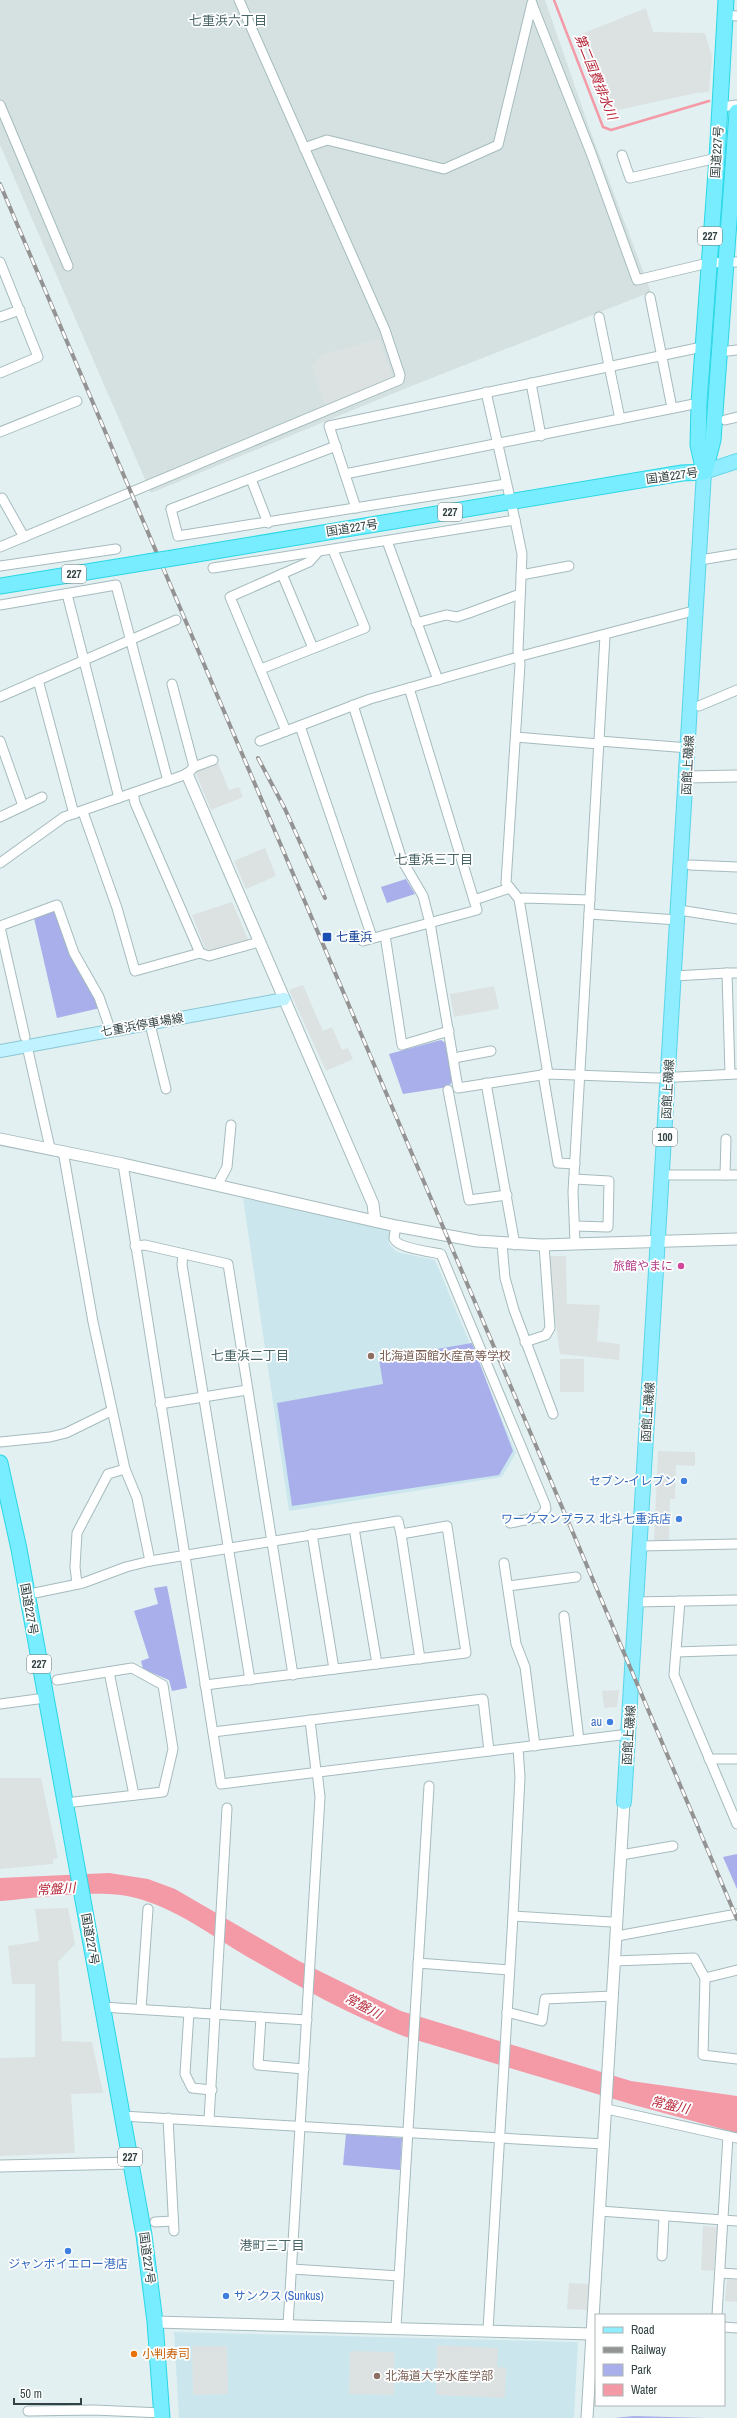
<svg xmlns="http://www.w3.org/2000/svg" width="737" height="2418" font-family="'Archivo Narrow','Noto Sans JP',sans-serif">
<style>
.industrial{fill:#d5e1e1}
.education{fill:#cbe7ed}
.green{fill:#a8afea}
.parking{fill:#dce2e2}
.water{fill:#f49aa7}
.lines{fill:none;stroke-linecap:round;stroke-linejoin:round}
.stream{stroke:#f49aa7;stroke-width:2.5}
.minor-casing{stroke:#a5bbbe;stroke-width:11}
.tertiary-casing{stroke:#a5bbbe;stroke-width:13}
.secondary-casing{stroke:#8dc6d2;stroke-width:14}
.primary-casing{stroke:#59d5ea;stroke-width:16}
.trunk-casing{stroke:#29d7e6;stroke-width:17}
.minor{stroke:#fff;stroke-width:9}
.tertiary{stroke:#fff;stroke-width:11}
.secondary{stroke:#c0f2ff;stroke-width:12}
.primary{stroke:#8fedff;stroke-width:14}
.trunk{stroke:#78edff;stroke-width:15}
.rail-casing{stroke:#939393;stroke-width:4}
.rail{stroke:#fff;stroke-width:2.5;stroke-dasharray:8;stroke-linecap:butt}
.trunk-bridge-casing{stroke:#29d7e6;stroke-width:17;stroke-linecap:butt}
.trunk-bridge{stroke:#78edff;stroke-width:15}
.transit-dot{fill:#1a4fb4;stroke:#fff;stroke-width:1.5}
.hotel-dot{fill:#d1479c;stroke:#fff;stroke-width:1.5}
.education-dot{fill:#8d6e63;stroke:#fff;stroke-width:1.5}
.shop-dot{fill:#3f7fe0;stroke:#fff;stroke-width:1.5}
.food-dot{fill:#e8710a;stroke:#fff;stroke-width:1.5}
.labels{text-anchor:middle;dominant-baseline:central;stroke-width:3.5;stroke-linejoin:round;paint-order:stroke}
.shield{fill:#fff;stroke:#707b7c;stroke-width:1}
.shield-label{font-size:11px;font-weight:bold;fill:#334344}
.street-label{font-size:12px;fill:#334344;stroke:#fff}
.transit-label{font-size:12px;fill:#164399;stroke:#fff;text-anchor:start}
.hotel-label{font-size:12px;fill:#b23c85;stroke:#fff;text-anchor:end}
.education-label{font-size:12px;fill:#785e54;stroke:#fff;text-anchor:start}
.shop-label{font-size:12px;fill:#366cbe;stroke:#fff;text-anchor:end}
.food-label{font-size:12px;fill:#c56008;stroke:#fff;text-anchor:start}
.neighbourhood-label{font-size:13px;fill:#496668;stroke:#fff}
.water-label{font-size:13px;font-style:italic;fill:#b62639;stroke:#fff}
</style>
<rect width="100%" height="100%" fill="#e2f0f2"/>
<polygon class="industrial" points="0,0 545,0 590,130 651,292 409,387 151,493 0,145"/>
<g class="education">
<polygon points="243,1198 389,1228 389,1244 397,1252 435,1260 516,1453 502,1477 289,1511"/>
<polygon points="174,2332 578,2342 574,2418 179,2418"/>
</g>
<g class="green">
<polygon points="406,879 415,894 387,903 381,887"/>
<polygon points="55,910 100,1008 57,1018 34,918"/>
<polygon points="441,1040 446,1043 452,1082 448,1087 403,1094 389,1054"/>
<polygon points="472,1343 513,1451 499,1475 292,1506 277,1403 383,1384 379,1359"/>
<polygon points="167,1586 187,1688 172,1691 169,1680 143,1669 141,1661 149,1658 134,1611 158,1604 154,1588"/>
<polygon points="737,1854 737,1889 723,1857"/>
<polygon points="346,2134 402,2138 400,2170 343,2165"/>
<polygon points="634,2416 706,2418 614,2418"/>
</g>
<g class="parking">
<polygon points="646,8 653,32 705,33 712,57 709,92 696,93 609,112 579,35"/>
<polygon points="379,339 393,378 324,405 312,366 314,362 323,354"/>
<polygon points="218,763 229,790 239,787 243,797 211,810 195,772"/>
<polygon points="265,848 276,876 246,889 234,861"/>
<polygon points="232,902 249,941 214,952 205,948 192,915"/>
<polygon points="303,985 323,1031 332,1027 342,1050 348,1048 353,1059 326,1071 289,990"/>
<polygon points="494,986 499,1009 454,1017 450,994"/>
<polygon points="546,1256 566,1256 567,1304 600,1305 597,1341 620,1344 619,1360 560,1354"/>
<rect x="560" y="1359" width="24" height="33"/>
<polygon points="658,1451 695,1452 695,1466 676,1465 675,1499 670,1499 669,1541 654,1541"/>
<polygon points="619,1690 617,1707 604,1708 602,1691"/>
<polygon points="0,1778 41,1778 58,1858 53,1859 53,1864 0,1869"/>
<polygon points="68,1908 75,1944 58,1962 62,2041 92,2042 103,2093 71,2094 75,2153 0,2156 0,2058 35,2057 35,1984 12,1984 8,1946 39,1941 35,1909"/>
<polygon points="703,2226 717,2227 714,2271 701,2270"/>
<polygon points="727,2279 737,2280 737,2302 725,2301"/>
<polygon points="569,2283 589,2284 587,2310 567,2309"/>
<polygon points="437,2345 498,2348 497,2367 506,2368 505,2398 436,2395"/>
<polygon points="192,2346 227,2346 228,2394 193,2395"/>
<polygon points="350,2351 394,2352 394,2395 349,2394"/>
</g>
<path class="water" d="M109,1873l39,6 27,10 124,72 102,50 230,70 106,15v37l-103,-28 -228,-68c-58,-22 -112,-53 -165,-84 -33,-20 -67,-45 -105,-55 -34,-10 -99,0 -136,3v-23z"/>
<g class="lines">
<polyline class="stream" points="554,0 603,127 611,130 709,101"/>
<defs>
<g id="minor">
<polyline points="532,4 591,153 637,280 708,263 737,262"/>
<polyline points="725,15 737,16"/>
<polyline points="0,105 68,266"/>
<polyline points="720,107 737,105"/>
<polyline points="304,148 327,140 444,169 498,145 532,3"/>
<polyline points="622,155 630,178 717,158"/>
<polyline points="0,262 38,357 0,373"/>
<polyline points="650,297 672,408"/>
<polyline points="0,317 20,310"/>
<polyline points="599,317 620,419"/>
<polyline points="719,352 737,350"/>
<polyline points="531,383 541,436"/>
<polyline points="725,420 737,417"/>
<polyline points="0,432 77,401"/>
<polyline points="336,446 171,509 178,536 506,484"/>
<polyline points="345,474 699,403"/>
<polyline points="251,479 268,523"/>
<polyline points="2,498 24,537"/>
<polyline points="356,508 329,426 702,347"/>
<polyline points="515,520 522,554 518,650 520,664 506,883 519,899 548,1074"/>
<polyline points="387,541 438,680"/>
<polyline points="0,547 399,380 400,375 385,330 239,0"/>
<polyline points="700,560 737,554"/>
<polyline points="0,566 116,549"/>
<polyline points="213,568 515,520 486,392"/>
<polyline points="282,574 313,648"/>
<polyline points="521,575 569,566"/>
<polyline points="67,594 119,798"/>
<polyline points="0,605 116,585 168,781"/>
<polyline points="416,623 446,615 457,617 469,613 520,594"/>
<polyline points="261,669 365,628 333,550"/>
<polyline points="38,680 74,814"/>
<polyline points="0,697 176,620"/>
<polyline points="353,705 402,860 423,896 430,923 458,1088 548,1074 657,1078 737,1074"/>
<polyline points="699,706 737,690"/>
<polyline points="300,726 372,937"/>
<polyline points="286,731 230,597 309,562 317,553"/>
<polyline points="516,737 599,744"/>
<polyline points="0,741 23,806"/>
<polyline points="260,741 370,699 525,655 697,610"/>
<polyline points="599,741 689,748"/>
<polyline points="194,767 213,760"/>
<polyline points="83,812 117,908 135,971 200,953 135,803 133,793"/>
<polyline points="0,817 42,797"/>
<polyline points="0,863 64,817 187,774 194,767 172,684"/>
<polyline points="690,865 737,867"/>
<polyline points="519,899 524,898 590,900"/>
<polyline points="474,900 510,888"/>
<polyline points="679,910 737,919"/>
<polyline points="589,914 678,920"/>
<polyline points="0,926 57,905 74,953 99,997 108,1023"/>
<polyline points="0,927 25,1037"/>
<polyline points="385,935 402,1045 449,1031"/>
<polyline points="363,941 477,910 409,688"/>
<polyline points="200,953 209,956 259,942"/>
<polyline points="674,976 727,973"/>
<polyline points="150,1024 166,1089"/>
<polyline points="27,1046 50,1148"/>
<polyline points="454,1058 491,1051"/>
<polyline points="543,1074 558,1163 575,1164"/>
<polyline points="730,1074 727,973 737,973"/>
<polyline points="486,1083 515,1245"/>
<polyline points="448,1090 469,1200 507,1195"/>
<polyline points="63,1151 93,1322 125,1469 108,1474 77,1533 75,1567 77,1584"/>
<polyline points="123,1164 221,1784 629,1734"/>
<polyline points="663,1175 737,1175"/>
<polyline points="725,1175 726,1139"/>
<polyline points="574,1179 609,1181 608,1227 575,1226"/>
<polyline points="220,1180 227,1167 231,1125"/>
<path d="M396,1226c0,3 -2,9 -2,12 2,10 38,14 47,16l104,250 1,5 -6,8 -30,6"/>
<polyline points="575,1243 573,1192 605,636"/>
<polyline points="502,1244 505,1278 514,1310 553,1414"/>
<polyline points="135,1246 145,1245 228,1264 293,1675"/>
<polyline points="183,1254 182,1265 250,1680"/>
<polyline points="525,1342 546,1335 550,1328 544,1245"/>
<polyline points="160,1404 247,1390"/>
<polyline points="0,1442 50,1437 66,1433 111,1411"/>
<polyline points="125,1469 137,1498 150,1561"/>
<polyline points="354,1528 377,1664"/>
<polyline points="312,1534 334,1669"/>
<polyline points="401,1534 420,1659"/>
<polyline points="640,1546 737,1544"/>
<polyline points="504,1563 516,1644 525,1667 535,1746"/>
<polyline points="508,1586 576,1577"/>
<polyline points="25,1595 83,1583 126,1567 150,1561 398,1521 401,1534 447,1526 466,1653 205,1685"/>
<polyline points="680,1601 674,1675 737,1824"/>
<polyline points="636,1602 737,1600"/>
<polyline points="564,1616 579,1740"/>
<polyline points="676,1652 737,1650"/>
<polyline points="109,1672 134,1795"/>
<polyline points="57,1680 132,1668 163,1685 173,1749 163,1792 65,1803"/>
<polyline points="0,1704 45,1698"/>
<polyline points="310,1720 316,1771"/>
<polyline points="213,1732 483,1699 489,1751"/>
<polyline points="709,1759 737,1759"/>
<polyline points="621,1855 673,1846"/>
<polyline points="513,1916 611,1922"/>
<polyline points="617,1936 737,1914"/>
<polyline points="615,1961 694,1958 705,1978 703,2055 737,2059"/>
<polyline points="418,1963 509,1970"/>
<polyline points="705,1978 737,1970"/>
<polyline points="102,2007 307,2020"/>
<polyline points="141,2009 148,1909"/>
<polyline points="189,2012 185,2074 192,2088 212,2090"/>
<polyline points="507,2012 542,2021 545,1999 613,1996"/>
<polyline points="261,2017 258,2065 304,2069"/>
<polyline points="607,2109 737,2138"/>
<polyline points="122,2116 604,2144"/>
<polyline points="168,2118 174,2231"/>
<polyline points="209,2120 227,1808"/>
<polyline points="600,2211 737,2221"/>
<polyline points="155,2222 173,2221"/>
<polyline points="662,2256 664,2217"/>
<polyline points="292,2269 399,2276"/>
<polyline points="720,2273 737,2274"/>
<polyline points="717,2315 728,2136"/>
<polyline points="288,2325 320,1797 317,1771"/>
<polyline points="396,2327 429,1786"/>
<polyline points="724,2327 737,2328"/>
<polyline points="488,2330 513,1916 520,1777 518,1748"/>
<polyline points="28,2411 94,2410 162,2413"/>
</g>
<g id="tertiary">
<polyline points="187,774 373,1204 375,1221"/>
<polyline points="687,777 737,776"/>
<polyline points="0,1139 123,1164 396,1226 477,1241 542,1245 737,1239"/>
<polyline points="0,2166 131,2163"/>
<polyline points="155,2322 593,2334"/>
<polyline points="587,2418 624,1802"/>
</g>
<polyline id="secondary" points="0,1051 284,999"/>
<g id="primary">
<polyline points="704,472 737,461"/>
<polyline points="624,1802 704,472"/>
</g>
<g id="trunk">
<polyline points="705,471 713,440 737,112"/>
<polyline points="704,472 698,445 699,403 717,158 726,0"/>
<polyline points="197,554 682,473 704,472"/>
<polyline points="0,586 148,562"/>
<polyline points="0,1463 19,1549 144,2235 155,2322 162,2418"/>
</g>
</defs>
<use href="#minor" class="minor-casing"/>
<use href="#tertiary" class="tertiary-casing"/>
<use href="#secondary" class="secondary-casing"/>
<use href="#primary" class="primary-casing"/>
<use href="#trunk" class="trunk-casing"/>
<use href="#minor" class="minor"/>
<use href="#tertiary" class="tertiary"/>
<use href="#secondary" class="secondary"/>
<use href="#primary" class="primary"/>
<use href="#trunk" class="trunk"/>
<defs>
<g id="rail">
<polyline points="0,184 737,1919"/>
<polyline points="258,758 285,809 325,898"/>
</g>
</defs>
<use href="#rail" class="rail-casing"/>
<use href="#rail" class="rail"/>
<defs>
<polyline id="trunk-bridge" points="148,562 197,554"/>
</defs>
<use href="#trunk-bridge" class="trunk-bridge-casing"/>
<use href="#trunk-bridge" class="trunk-bridge"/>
</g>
<rect class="transit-dot" x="322" y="932" width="10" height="10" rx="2"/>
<circle class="hotel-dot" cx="681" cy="1266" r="4"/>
<g class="education-dot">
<circle cx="371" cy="1356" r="4"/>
<circle cx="377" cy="2376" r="4"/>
</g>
<g class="shop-dot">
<circle cx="684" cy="1481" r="4"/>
<circle cx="679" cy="1519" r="4"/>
<circle cx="610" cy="1722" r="4"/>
<circle cx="68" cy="2251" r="4"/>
<circle cx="226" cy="2296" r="4"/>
</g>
<circle class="food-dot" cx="134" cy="2354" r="4"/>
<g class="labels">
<g class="shield">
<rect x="698" y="227" width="24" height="18" rx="3"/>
<rect x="438" y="503" width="24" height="18" rx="3"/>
<rect x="62" y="565" width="24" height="18" rx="3"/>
<rect x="653" y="1128" width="24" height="18" rx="3"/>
<rect x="27" y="1655" width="24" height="18" rx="3"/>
<rect x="118" y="2148" width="24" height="18" rx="3"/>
</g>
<g class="shield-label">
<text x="710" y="236">227</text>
<text x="450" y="512">227</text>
<text x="74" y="574">227</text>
<text x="665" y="1137">100</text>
<text x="39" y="1664">227</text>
<text x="130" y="2157">227</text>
</g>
<g class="street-label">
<text transform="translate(717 152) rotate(-86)">国道227号</text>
<text transform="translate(672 476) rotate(-8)">国道227号</text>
<text transform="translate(352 528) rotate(-9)">国道227号</text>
<text transform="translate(688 765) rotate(-87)">函館上磯線</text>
<text transform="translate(142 1025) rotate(-10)">七重浜停車場線</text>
<text transform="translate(668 1089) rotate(-87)">函館上磯線</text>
<text transform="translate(648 1412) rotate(-86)">函館上磯線</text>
<text transform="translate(29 1609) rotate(80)">国道227号</text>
<text transform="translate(629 1735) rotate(-86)">函館上磯線</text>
<text transform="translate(90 1939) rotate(80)">国道227号</text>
<text transform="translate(147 2258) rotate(82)">国道227号</text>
</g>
<g class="transit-label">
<text x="336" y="937">七重浜</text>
</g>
<g class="hotel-label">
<text x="673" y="1266">旅館やまに</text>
</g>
<g class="education-label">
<text x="379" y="1356">北海道函館水産高等学校</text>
<text x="385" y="2376">北海道大学水産学部</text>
</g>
<g class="shop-label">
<text x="676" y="1481">セブン-イレブン</text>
<text x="671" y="1519">ワークマンプラス 北斗七重浜店</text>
<text x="602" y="1722">au</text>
<text x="68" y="2264" text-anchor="middle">ジャンボイエロー港店</text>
<text x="234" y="2296" text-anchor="start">サンクス (Sunkus)</text>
</g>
<g class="food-label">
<text x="142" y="2354">小判寿司</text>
</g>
<g class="neighbourhood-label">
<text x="228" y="20">七重浜六丁目</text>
<text x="434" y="859">七重浜三丁目</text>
<text x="250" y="1355">七重浜二丁目</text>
<text x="272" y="2245">港町三丁目</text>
</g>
<g class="water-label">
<text transform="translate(596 77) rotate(68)">第二国費排水川</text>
<text transform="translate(56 1889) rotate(-4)">常盤川</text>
<text transform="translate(363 2006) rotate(28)">常盤川</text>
<text transform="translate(670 2105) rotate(13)">常盤川</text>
</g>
</g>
<rect x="595" y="2314" width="130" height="92" fill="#ffffff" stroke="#adb4b4"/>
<rect x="603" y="2327" width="20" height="6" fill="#8fedff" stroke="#adb4b4"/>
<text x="631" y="2334" font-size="12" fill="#334344">Road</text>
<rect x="603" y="2347" width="20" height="6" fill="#939393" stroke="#adb4b4"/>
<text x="631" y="2354" font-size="12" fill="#334344">Railway</text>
<rect x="603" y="2364" width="20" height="12" fill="#a8afea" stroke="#adb4b4"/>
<text x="631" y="2374" font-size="12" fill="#334344">Park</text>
<rect x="603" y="2384" width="20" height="12" fill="#f49aa7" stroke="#adb4b4"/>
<text x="631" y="2394" font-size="12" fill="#334344">Water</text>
<path d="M14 2398v6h67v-6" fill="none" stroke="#334344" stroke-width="2"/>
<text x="20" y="2398" font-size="12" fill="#334344" stroke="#ffffff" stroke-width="3" paint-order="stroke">50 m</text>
</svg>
